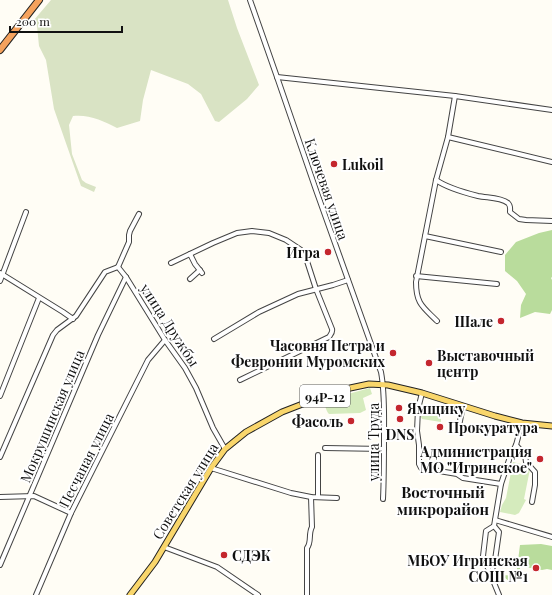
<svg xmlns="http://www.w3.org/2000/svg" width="552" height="595" font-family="'Playfair Display',serif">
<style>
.green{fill:#d5ebbd}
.forest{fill:#b9dc9c}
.cemetery{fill:#d9e3c4}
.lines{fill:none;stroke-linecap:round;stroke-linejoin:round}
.minor-casing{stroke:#444;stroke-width:6}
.major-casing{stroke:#222;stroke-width:7}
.highway-casing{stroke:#222;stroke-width:8}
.minor{stroke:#fff;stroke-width:4}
.major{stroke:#f9d66b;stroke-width:5}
.highway{stroke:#f5a25d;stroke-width:6}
.poi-dot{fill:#c4262e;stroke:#fff;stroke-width:1.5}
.labels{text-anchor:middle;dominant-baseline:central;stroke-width:4;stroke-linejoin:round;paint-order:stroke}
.shield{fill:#fff;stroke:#585858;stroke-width:1}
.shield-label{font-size:13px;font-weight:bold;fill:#111}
.poi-label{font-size:14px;font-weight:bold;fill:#111;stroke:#fff;text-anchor:end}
.street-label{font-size:14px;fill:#111;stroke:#fff}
.neighbourhood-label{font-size:15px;font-weight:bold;fill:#111;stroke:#fff}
</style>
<rect width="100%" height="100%" fill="#fffdf5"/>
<g class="green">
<path d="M370,388l2,6 -9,4 3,12 -6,3 -31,1c-3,-3 -5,-10 -3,-14z"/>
<path d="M422,404h4l17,5 -1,6h-1l-1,2h1v5l-19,-3c-3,-5 -3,-11 0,-15z"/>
<polygon points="513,462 525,465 530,469 524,499 526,500 519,513 515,515 500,512 502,505 506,498"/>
</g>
<g class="forest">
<polygon points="552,230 552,277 551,278 552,280 552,310 550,314 535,312 520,318 521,305 526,294 517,281 505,271 505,255 516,242 539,233"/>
<path d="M541,544l11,2v24l-5,-1 -5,1 -22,-4v7l-6,10c-5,-1 -8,-4 -12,-8l14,1 4,-31z"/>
</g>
<path class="cemetery" d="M51,0h177l9,28 22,57 -12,14 -28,23 -4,-1 -14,-27 -13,-10 -37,-14 -8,30 -3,21 -23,7c-13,-7 -29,-14 -44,-12l-4,9 3,29 10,26 4,3 10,4 -2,5 -13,-6 -27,-77 -8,-49 -7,-14 -2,-20 -3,-6z"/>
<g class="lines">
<defs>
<g id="minor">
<path d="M250,0l27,77 39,113 65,182c4,21 3,43 3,65 0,21 0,41 -1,62"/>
<polyline points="277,77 455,96 552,110"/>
<polyline points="448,137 552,162"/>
<path d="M436,180c10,7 30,13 42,16 9,2 22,1 30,7 3,3 2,6 2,9l9,7 7,1 26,1"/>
<polyline points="425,236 501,252"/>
<polyline points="190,254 195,264 202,273"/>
<path d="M171,263l42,-20 24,-10 15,-2 17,2 17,7 15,10 4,5 11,34 16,40c1,3 -1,5 -3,8l-89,43"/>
<polyline points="118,267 126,277 165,340 185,368 196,388 213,428 225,449"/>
<polyline points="118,267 129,242 129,235 130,231 139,214"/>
<polyline points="0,273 63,312 73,319"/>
<polyline points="416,276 497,284"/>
<polyline points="190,279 200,270"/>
<polyline points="0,281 26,212"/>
<path d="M437,321c-14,-14 -21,-17 -21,-39l20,-102 12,-43 7,-41"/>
<polyline points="214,339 259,312 298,294 333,285 348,280"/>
<polyline points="422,393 418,409 417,431 419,445 419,464 421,468 457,474 463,478 501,484"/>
<polyline points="0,396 39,298"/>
<polyline points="458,431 463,406"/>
<polyline points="516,445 525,455 526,462 535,472 535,485 532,502"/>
<polyline points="325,448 384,449"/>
<polyline points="318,455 318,497"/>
<polyline points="0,457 53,335 57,330 76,316 105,272 118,267"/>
<polyline points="211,468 291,493 311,497 337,498"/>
<polyline points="0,497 34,496 71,513"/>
<polyline points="495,520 552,537"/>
<polyline points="164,547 217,567 258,595"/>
<polyline points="0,565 98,335 126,277"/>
<polyline points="491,573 495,560 499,532 494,526"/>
<polyline points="36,595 71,513 148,360 165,340"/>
<path d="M307,595v-47c5,-6 1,-14 5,-21l-1,-30"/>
<polyline points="499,595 483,556 486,531 494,526 501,484 510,457 516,445 522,423"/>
</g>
<polyline id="major" points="130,595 155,562 211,468 225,449 246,432 282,412 336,391 369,384 388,385 422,393 495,416 522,423 552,426"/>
<polyline id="highway" points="0,50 39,0"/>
</defs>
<use href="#minor" class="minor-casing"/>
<use href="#major" class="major-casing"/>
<use href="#highway" class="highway-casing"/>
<use href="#minor" class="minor"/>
<use href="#major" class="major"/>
<use href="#highway" class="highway"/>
</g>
<g class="poi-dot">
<circle cx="334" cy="164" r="4"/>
<circle cx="328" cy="252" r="4"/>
<circle cx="501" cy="321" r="4"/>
<circle cx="393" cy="353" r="4"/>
<circle cx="429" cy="363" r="4"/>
<circle cx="399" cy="408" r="4"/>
<circle cx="400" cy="419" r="4"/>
<circle cx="351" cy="421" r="4"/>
<circle cx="440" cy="427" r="4"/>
<circle cx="540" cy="459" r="4"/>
<circle cx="224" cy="555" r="4"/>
<circle cx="536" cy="568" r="4"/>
</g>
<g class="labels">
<rect class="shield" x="300" y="385" width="50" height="22" rx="3"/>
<g class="shield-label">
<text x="325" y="396">94Р-12</text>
</g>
<g class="poi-label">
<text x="342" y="164" text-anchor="start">Lukoil</text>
<text x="320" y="252">Игра</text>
<text x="493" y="321">Шале</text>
<text x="385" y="345">Часовня Петра и<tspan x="385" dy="16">Февронии Муромских</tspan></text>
<text x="437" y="355" text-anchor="start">Выставочный<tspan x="437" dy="16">центр</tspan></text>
<text x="407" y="408" text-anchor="start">Ямщику</text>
<text x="343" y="421">Фасоль</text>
<text x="448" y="427" text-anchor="start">Прокуратура</text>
<text x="400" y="434" text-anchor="middle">DNS</text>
<text x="532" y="451">Администрация<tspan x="532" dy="16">МО "Игринское"</tspan></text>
<text x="232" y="555" text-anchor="start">СДЭК</text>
<text x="528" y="560">МБОУ Игринская<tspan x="528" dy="16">СОШ №1</tspan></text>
</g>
<g class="street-label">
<text transform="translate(327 189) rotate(71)">Ключевая улица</text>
<text transform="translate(170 325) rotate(57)">улица Дружбы</text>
<text transform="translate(52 416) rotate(-67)">Мокрушинская улица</text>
<text transform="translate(373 442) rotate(-90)">улица Труда</text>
<text transform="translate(86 460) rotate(-63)">Песчаная улица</text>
<text transform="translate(185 491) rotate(-58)">Советская улица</text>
</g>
<g class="neighbourhood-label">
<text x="443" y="492">Восточный<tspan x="443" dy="17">микрорайон</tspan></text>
</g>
</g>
<path d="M10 26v6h112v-6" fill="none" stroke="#111111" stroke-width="2"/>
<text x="16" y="26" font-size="12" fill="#111111" stroke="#ffffff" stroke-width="3" paint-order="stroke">200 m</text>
</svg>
